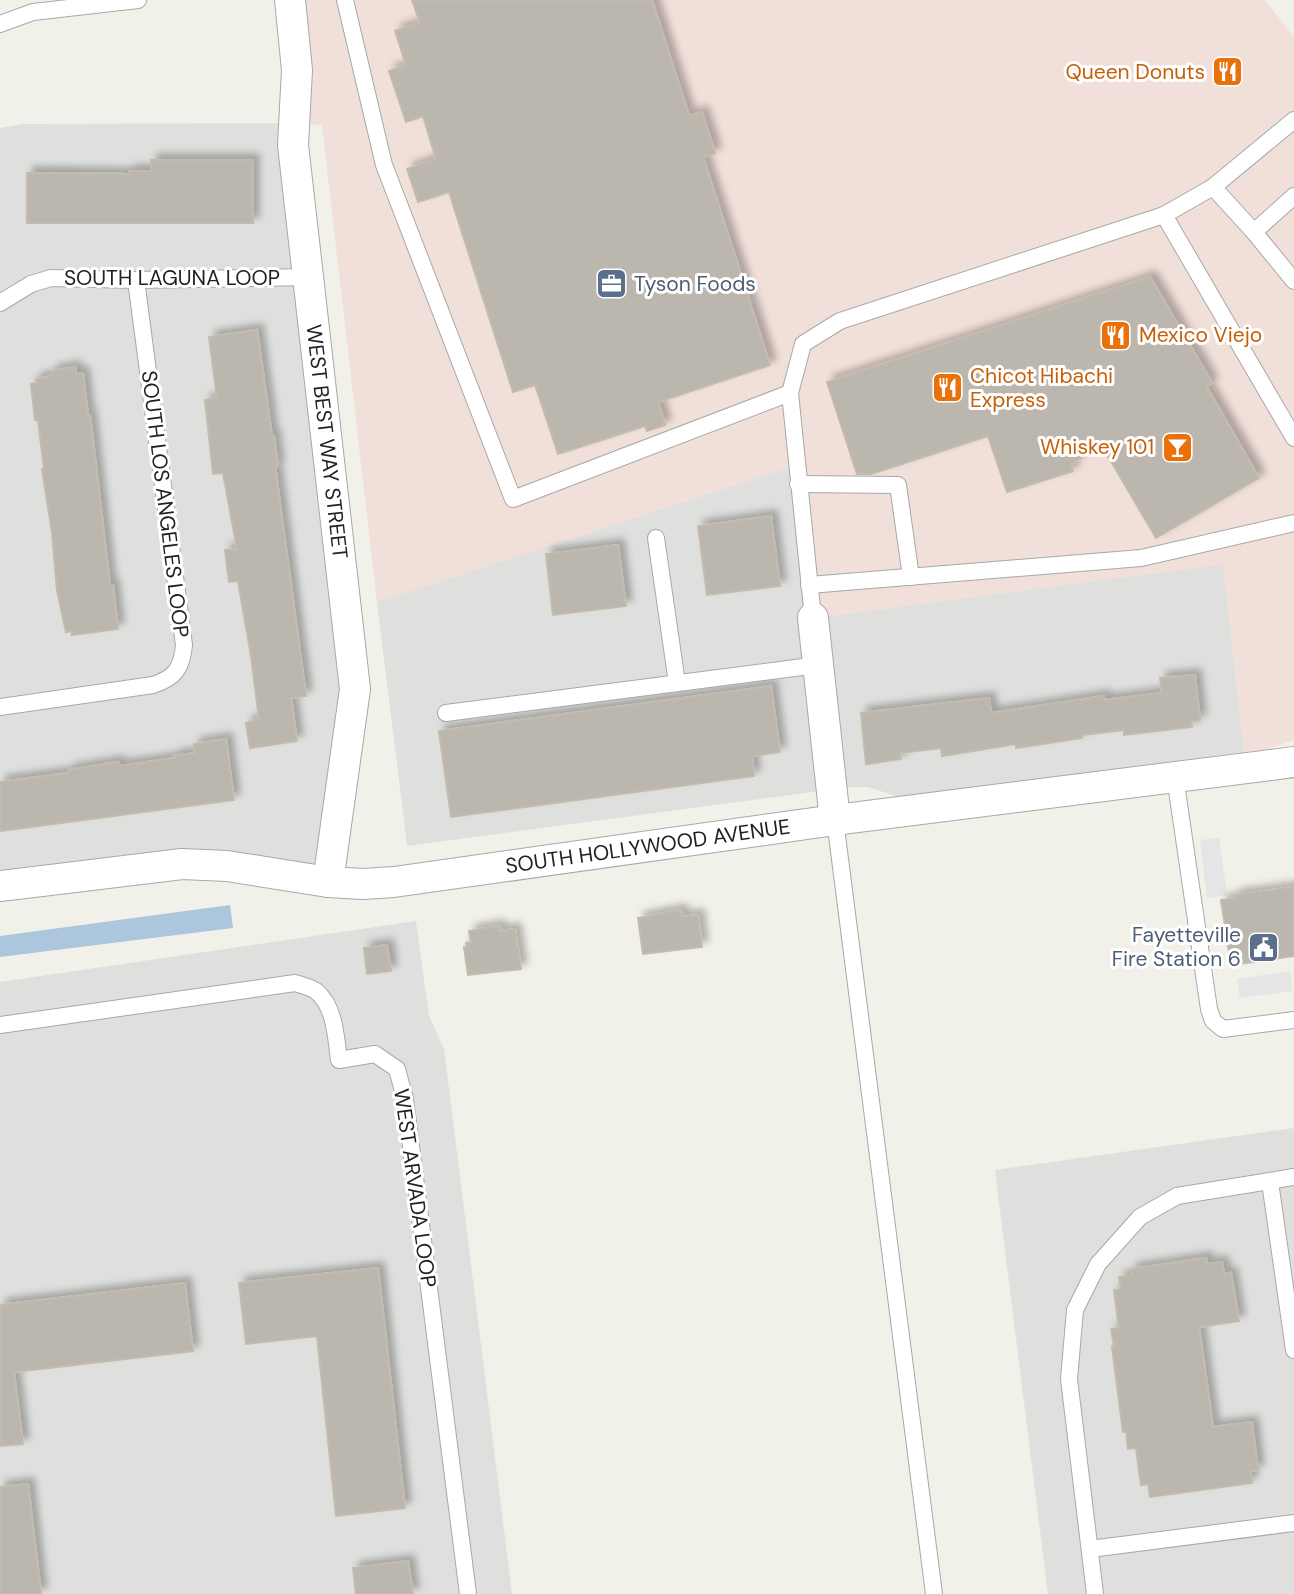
<svg xmlns="http://www.w3.org/2000/svg" width="1294" height="1594" font-family="'DM Sans',sans-serif">
<style>
.residential{fill:#dfdfde}
.commercial{fill:#f1dfd9}
.parking{fill:#e5e5e5}
.water{fill:#abc6dd}
.building{fill:#bbb7ae;stroke:#c3bbab;stroke-width:2;filter:url(#shadow)}
.lines{fill:none;stroke-linecap:round;stroke-linejoin:round}
.service-casing{stroke:#a8a8a8;stroke-width:18}
.minor-casing{stroke:#a8a8a8;stroke-width:32}
.service{stroke:#fff;stroke-width:16}
.minor{stroke:#fff;stroke-width:30}
.labels{text-anchor:middle;dominant-baseline:central;stroke-width:6;stroke-linejoin:round;paint-order:stroke}
.food-label{font-size:21px;fill:#c56008;stroke:#fff;text-anchor:end}
.street-label{font-size:21px;fill:#212121;stroke:#fff}
.service-label{font-size:21px;fill:#4e5e75;stroke:#fff;text-anchor:start}
</style>
<defs>
<filter id="shadow"><feDropShadow dx="6" dy="-6" stdDeviation="3.5" flood-color="#0004"/></filter>
</defs>
<rect width="100%" height="100%" fill="#f1f0e9"/>
<g class="residential">
<polygon points="293,123 353,666 328,882 227,866 0,886 0,128 22,124"/>
<polygon points="796,465 813,618 1223,564 1244,752 899,797 868,787 850,787 407,846 377,602"/>
<polygon points="416,921 429,1016 444,1049 512,1594 0,1594 0,982"/>
<polygon points="1294,1128 1294,1594 1048,1594 995,1170"/>
</g>
<polygon class="commercial" points="290,0 1265,0 1294,37 1294,740 1268,749 1244,752 1223,564 813,618 796,465 377,602 322,125 293,123"/>
<g class="parking">
<polygon points="1219,838 1227,895 1207,898 1200,840"/>
<polygon points="1290,971 1293,991 1240,998 1237,979"/>
</g>
<polygon class="water" points="230,905 233,928 0,957 0,936"/>
<g class="building">
<polygon points="412,0 652,0 689,116 702,112 715,153 703,157 770,365 658,402 665,425 647,431 645,426 558,454 535,385 513,392 449,192 418,202 407,169 436,159 423,116 406,122 389,71 406,65 395,31 420,23"/>
<polygon points="151,160 253,160 253,223 27,223 27,173 129,174 129,171 151,171"/>
<polygon points="1150,277 1212,383 1206,386 1259,478 1156,538 1102,446 1071,464 1073,471 1007,492 988,436 871,474 857,474 827,382"/>
<polygon points="257,330 272,436 274,436 278,466 275,466 306,696 291,698 297,741 250,748 246,723 259,719 251,656 238,581 229,582 225,550 237,549 223,473 213,474 205,400 217,398 209,337"/>
<polygon points="75,367 76,373 83,373 88,415 90,415 110,585 113,585 118,629 72,635 72,631 66,632 57,590 52,532 42,469 44,469 38,420 35,420 31,384 37,383 36,379 52,376 51,371"/>
<polygon points="771,516 780,586 707,595 698,526"/>
<polygon points="618,545 626,606 553,615 546,554"/>
<polygon points="1195,675 1200,720 1191,721 1192,727 1124,735 1124,730 1082,735 1082,738 1016,748 1016,744 942,756 941,748 900,753 901,759 866,764 861,713 989,698 991,713 1104,696 1104,700 1162,693 1160,678"/>
<polygon points="771,686 780,752 752,756 754,776 451,817 439,731"/>
<polygon points="226,739 234,800 0,831 0,782 68,773 68,770 118,762 119,766 175,758 174,756 195,753 194,744"/>
<polygon points="1294,887 1294,956 1231,965 1221,900 1236,898 1235,895"/>
<polygon points="681,910 682,917 698,915 702,947 643,954 638,918"/>
<polygon points="499,926 500,931 515,929 521,969 468,975 464,947 467,947 466,943 471,942 469,931"/>
<polygon points="387,945 391,971 367,974 364,948"/>
<polygon points="1206,1258 1207,1264 1222,1262 1224,1274 1231,1273 1239,1321 1199,1327 1213,1427 1252,1422 1258,1470 1250,1471 1252,1483 1150,1497 1148,1484 1141,1485 1136,1448 1128,1449 1126,1431 1123,1432 1112,1346 1114,1346 1111,1329 1119,1328 1114,1290 1121,1289 1119,1277 1132,1276 1131,1269"/>
<polygon points="378,1268 405,1508 336,1516 317,1336 246,1344 239,1283"/>
<polygon points="185,1283 193,1351 14,1372 23,1444 0,1446 0,1305"/>
<polygon points="28,1484 41,1594 0,1594 0,1487"/>
<polygon points="408,1561 413,1594 356,1594 353,1568"/>
</g>
<g class="lines">
<defs>
<g id="service">
<polyline points="345,0 384,165 513,499 790,393"/>
<polyline points="0,24 33,12 138,0"/>
<polyline points="1213,187 1254,232"/>
<polyline points="1294,196 1254,232 1294,281"/>
<polyline points="1164,215 1294,438"/>
<polyline points="0,303 31,284 51,278 136,280 309,277"/>
<polyline points="798,484 898,485 911,577"/>
<polyline points="656,538 677,683"/>
<polyline points="809,585 1141,558 1294,523"/>
<polyline points="813,618 790,393 803,344 840,321 1164,215 1213,187 1294,120"/>
<path d="M0,707l153,-22c22,-7 29,-17 31,-40l-48,-365"/>
<polyline points="446,713 818,665"/>
<polyline points="1175,777 1209,1009 1213,1021 1223,1029 1294,1020"/>
<polyline points="835,820 934,1594"/>
<path d="M0,1025l295,-42c6,2 15,4 21,8 19,15 20,47 23,69l36,-6 22,15 8,30 63,495"/>
<polyline points="1270,1182 1294,1350"/>
<polyline points="1090,1549 1294,1523"/>
<polyline points="1095,1594 1069,1379 1075,1310 1098,1264 1140,1217 1177,1196 1294,1177"/>
</g>
<g id="minor">
<path id="s1" d="M290,0l7,70 -4,75 62,544 -27,193"/>
<polyline points="813,618 835,820"/>
<path id="s2" d="M0,886l182,-22 45,2 101,16 35,2 31,-2 441,-62 459,-58"/>
</g>
</defs>
<use href="#service" class="service-casing"/>
<use href="#minor" class="minor-casing"/>
<use href="#service" class="service"/>
<use href="#minor" class="minor"/>
</g>
<defs>
<symbol id="restaurant-square" viewBox="-11 -11 22 22"><rect x="-9" y="-9" width="18" height="18" rx="4" fill="#e8710a" stroke="#fff"/><path d="M-5-6h1v4h1v-4h1v4h1v-4h1v5L-1.5 .5V6h-2V.5L-5-1ZM5-6V6H3V1.5H1.5Q1.5-4 5-6Z" fill="#fff"/></symbol>
<symbol id="office-square" viewBox="-11 -11 22 22"><rect x="-9" y="-9" width="18" height="18" rx="4" fill="#5c6f8a" stroke="#fff"/><path d="M-6-3h4V-5.5h4V-3h4V5H-6ZM-1-4.5V-3h2v-1.5ZM-6 0V1H6V0Z" fill="#fff"/></symbol>
<symbol id="bar-square" viewBox="-11 -11 22 22"><rect x="-9" y="-9" width="18" height="18" rx="4" fill="#e8710a" stroke="#fff"/><path d="M-6-5H6L.8 .8V4.5H3.5V6h-7V4.5H-.8V.8Z" fill="#fff"/></symbol>
<symbol id="civic-square" viewBox="-11 -11 22 22"><rect x="-9" y="-9" width="18" height="18" rx="4" fill="#5c6f8a" stroke="#fff"/><path d="M-.6-6.5H3V-4.5H.6V-3L4-1V1h2V6H-6V1h2V-1L-.6-3ZM-1.2 2.5V6h2.4V2.5Z" fill="#fff"/></symbol>
</defs>
<g fill-rule="evenodd">
<use href="#restaurant-square" x="1210" y="54" width="35" height="35"/>
<use href="#office-square" x="594" y="266" width="35" height="35"/>
<use href="#restaurant-square" x="1098" y="318" width="35" height="35"/>
<use href="#restaurant-square" x="930" y="370" width="35" height="35"/>
<use href="#bar-square" x="1160" y="430" width="35" height="35"/>
<use href="#civic-square" x="1246" y="930" width="35" height="35"/>
</g>
<g class="labels">
<g class="food-label">
<text x="1205" y="72">Queen Donuts</text>
<text x="1139" y="335" text-anchor="start">Mexico Viejo</text>
<text x="970" y="376" text-anchor="start">Chicot Hibachi<tspan x="970" dy="24">Express</tspan></text>
<text x="1154" y="447">Whiskey 101</text>
</g>
<g class="street-label">
<text x="172" y="278">SOUTH LAGUNA LOOP</text>
<text stroke="none"><textPath href="#s1" startOffset="444">WEST BEST WAY STREET</textPath></text>
<text transform="translate(165 504) rotate(83)">SOUTH LOS ANGELES LOOP</text>
<text stroke="none"><textPath href="#s2" startOffset="653">SOUTH HOLLYWOOD AVENUE</textPath></text>
<text transform="translate(415 1188) rotate(82)">WEST ARVADA LOOP</text>
</g>
<g class="service-label">
<text x="634" y="284">Tyson Foods</text>
<text x="1241" y="935" text-anchor="end">Fayetteville<tspan x="1241" dy="24">Fire Station 6</tspan></text>
</g>
</g>
</svg>
